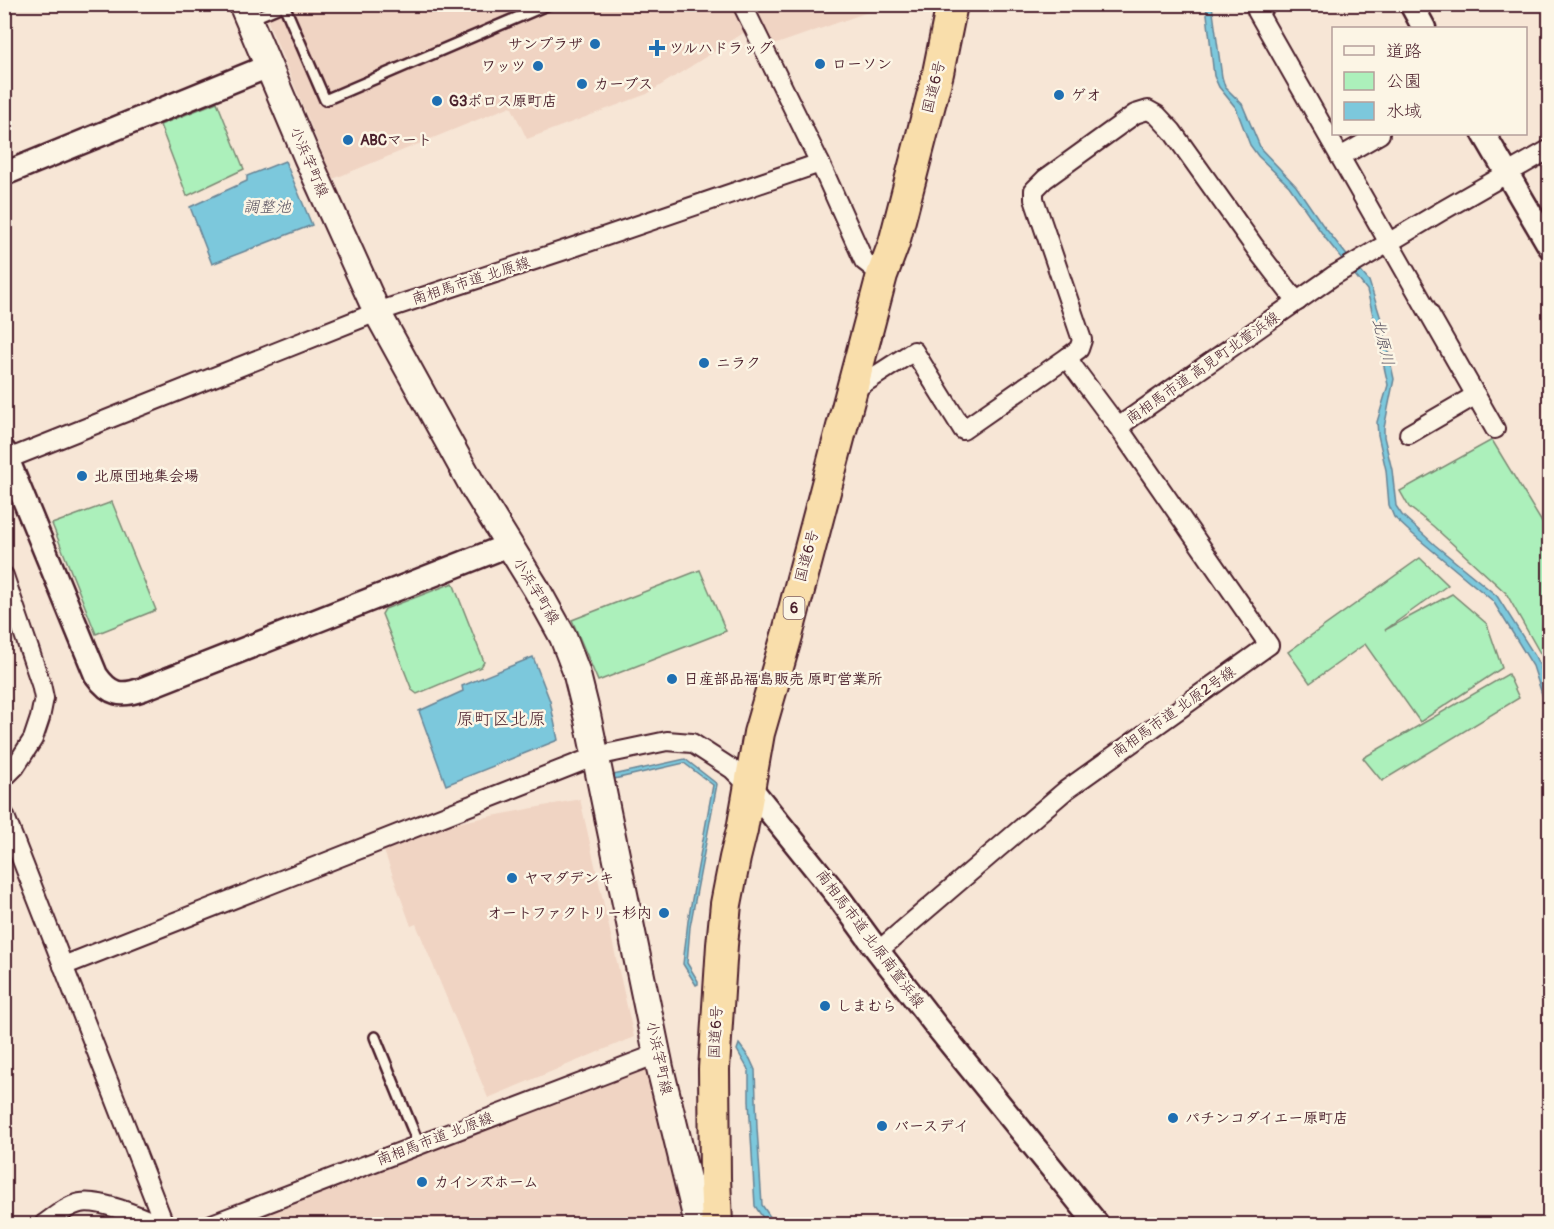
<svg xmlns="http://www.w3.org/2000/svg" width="1554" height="1229" font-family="Pangolin,'Klee One',sans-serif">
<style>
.built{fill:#f0d4c3}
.green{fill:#acf0bb;stroke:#7b8873;stroke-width:1.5}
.water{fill:#7cc8dc;stroke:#688495;stroke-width:1.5}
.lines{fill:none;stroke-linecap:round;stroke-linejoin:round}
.service-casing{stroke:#4a1f2b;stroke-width:14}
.minor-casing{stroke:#4a1f2b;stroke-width:22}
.tertiary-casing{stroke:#4a1f2b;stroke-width:27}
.secondary-casing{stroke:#4a1f2b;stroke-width:30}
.trunk-casing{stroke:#4a1f2b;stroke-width:34}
.service{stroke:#fcf5e5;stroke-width:9}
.minor{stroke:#fcf5e5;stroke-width:18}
.tertiary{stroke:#fcf5e5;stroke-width:22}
.secondary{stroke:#fcf5e5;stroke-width:26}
.trunk{stroke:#f9deab;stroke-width:30}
.poi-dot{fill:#1f6fb2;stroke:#fcf5e5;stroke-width:2}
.labels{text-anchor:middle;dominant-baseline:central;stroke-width:5;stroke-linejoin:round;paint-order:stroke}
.shield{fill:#fcf5e5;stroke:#7f5f63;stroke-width:1.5}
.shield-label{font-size:14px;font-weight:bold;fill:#4a1f2b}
.poi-label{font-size:15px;font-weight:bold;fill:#4a1f2b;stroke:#fcf5e5;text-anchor:start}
.street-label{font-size:15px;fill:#4a1f2b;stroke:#fcf5e5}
.water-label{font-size:16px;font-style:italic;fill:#595260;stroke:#fcf5e5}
.quarter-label{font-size:18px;fill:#4a1f2b;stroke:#fcf5e5}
</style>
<rect width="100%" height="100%" fill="#f7e6d6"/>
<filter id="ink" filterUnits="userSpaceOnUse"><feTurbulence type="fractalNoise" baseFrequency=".0167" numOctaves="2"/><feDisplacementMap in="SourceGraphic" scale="12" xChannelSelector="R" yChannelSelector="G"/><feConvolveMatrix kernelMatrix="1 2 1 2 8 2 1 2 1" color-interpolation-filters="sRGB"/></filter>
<g filter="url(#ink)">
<g class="built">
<polygon points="261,5 888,5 774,45 760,25 745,32 647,94 527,139 511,106 333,179"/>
<polygon points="580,799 634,1037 488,1098 416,924 411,926 384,851 435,827"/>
<polygon points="647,1069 682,1224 244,1224 636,1070"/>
</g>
<g class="green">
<polygon points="217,102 244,169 187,196 160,125"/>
<polygon points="1492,440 1549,534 1549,669 1506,593 1433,526 1409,507 1400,491"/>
<polygon points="112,502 156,610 96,634 52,524"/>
<polygon points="1420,558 1448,585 1385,630 1452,594 1487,624 1502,668 1420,722 1365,644 1310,683 1288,652"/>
<polygon points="700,570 726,631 598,681 572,620"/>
<polygon points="453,583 484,662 481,667 417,694 412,690 382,614 385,609"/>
<polygon points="1508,674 1519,698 1382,781 1363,758"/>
</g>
<g class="water">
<polygon points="1206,5 1212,5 1222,77 1225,87 1242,104 1261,149 1296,186 1322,224 1349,258 1369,281 1381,319 1394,379 1384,428 1384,437 1392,470 1396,506 1402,515 1435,545 1497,596 1535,656 1542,671 1549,695 1549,716 1533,666 1493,601 1409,531 1394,517 1389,505 1386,470 1378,435 1377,422 1388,385 1372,311 1367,290 1326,239 1289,186 1258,156 1250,145 1236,108 1219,87 1214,76"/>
<polygon points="285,161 312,225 212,264 190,207 247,181 247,176"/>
<polygon points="533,657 550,701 558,740 446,785 419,711 463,691 462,686"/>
<polygon points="685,759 717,784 690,927 687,963 698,981 698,984 696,985 683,964 688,921 713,785 684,763 614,779 613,775"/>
<polygon points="739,1044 750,1059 755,1070 757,1128 762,1205 775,1224 767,1224 755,1206 749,1101 749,1071 737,1050"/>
</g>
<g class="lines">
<defs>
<g id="service">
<polyline points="251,19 284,5 325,100 549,4"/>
<polyline points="375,1037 419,1145"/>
</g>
<g id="minor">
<polyline points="742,4 820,163"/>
<polyline points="1268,4 1257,11 1495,429"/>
<polyline points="1340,157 1380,134"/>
<polyline points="1068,357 1079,349 1082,340 1034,199 1034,190 1045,179 1135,114 1148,110 1157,115 1172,131 1259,253 1289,292 1298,301"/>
<polyline points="852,391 914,351 963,430 1068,357 1074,368 1118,427 1333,276 1440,212 1550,149"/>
<polyline points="1409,434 1476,395"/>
<polyline points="4,459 18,455 377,312 568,249 820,163 864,261 882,275"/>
<polyline points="4,576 41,684 44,698 40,718 33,739 15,767 4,778"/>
<polyline points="4,814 164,1224"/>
<polyline points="878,951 1066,790 1269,645 1118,427"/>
<polyline points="63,966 596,756 667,741 692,743 732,769 749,786"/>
<path d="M44,1224c11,-8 23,-18 36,-21 20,-4 59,13 77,21"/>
<polyline points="212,1224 657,1054"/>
</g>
<g id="tertiary">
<polyline points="1411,4 1424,28"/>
<polyline points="1484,134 1550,247"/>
<polyline points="4,174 269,66"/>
<path d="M4,451l92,224c14,20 25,22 47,14l366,-144"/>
<polyline points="749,786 837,895 878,951 937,1027 1097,1224"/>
</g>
<polyline id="secondary" points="242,4 307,157 377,312 474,488 537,590 563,637 576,671 587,715 660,1068 698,1224"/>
<polyline id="trunk" points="717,1224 715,1178 714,1069 722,945 726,904 735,858 742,830 759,733 788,632 882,275 894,243 938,73 952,4"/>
</defs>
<use href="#service" class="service-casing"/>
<use href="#minor" class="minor-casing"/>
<use href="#tertiary" class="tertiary-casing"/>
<use href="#secondary" class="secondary-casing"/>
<use href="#trunk" class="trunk-casing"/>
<use href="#service" class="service"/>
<use href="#minor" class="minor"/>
<use href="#tertiary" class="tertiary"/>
<use href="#secondary" class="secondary"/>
<use href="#trunk" class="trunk"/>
</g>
</g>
<g class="poi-dot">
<circle cx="595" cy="44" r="6"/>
<path d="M654 39h6v6h6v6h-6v6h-6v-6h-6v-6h6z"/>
<circle cx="820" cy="64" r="6"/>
<circle cx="538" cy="66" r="6"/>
<circle cx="582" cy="84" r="6"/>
<circle cx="1059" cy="95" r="6"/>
<circle cx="437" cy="101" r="6"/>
<circle cx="348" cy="140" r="6"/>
<circle cx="704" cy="363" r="6"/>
<circle cx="82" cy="476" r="6"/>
<circle cx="672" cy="679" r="6"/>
<circle cx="512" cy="878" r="6"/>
<circle cx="664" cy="913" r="6"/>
<circle cx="825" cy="1006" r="6"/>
<circle cx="1173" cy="1118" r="6"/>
<circle cx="882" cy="1126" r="6"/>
<circle cx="422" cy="1182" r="6"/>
</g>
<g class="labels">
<rect class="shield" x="783.5" y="597" width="21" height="22" rx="4.5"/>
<g class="shield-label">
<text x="794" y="608">6</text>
</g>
<g class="poi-label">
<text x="583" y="44" text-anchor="end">サンプラザ</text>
<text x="669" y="48">ツルハドラッグ</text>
<text x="832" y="64">ローソン</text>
<text x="526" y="66" text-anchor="end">ワッツ</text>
<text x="594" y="84">カーブス</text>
<text x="1071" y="95">ゲオ</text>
<text x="449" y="101">G3ポロス原町店</text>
<text x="360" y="140">ABCマート</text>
<text x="716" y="363">ニラク</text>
<text x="94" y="476">北原団地集会場</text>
<text x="684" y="679">日産部品福島販売 原町営業所</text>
<text x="524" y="878">ヤマダデンキ</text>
<text x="652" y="913" text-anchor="end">オートファクトリー杉内</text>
<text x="837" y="1006">しまむら</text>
<text x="1185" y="1118">パチンコダイエー原町店</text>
<text x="894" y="1126">バースデイ</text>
<text x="434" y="1182">カインズホーム</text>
</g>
<g class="street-label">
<text transform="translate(934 87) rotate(-76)">国道6号</text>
<text transform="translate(309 162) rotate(67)">小浜字町線</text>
<text transform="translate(471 281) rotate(-18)">南相馬市道 北原線</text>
<text transform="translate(1203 368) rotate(-35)">南相馬市道 高見町北萱浜線</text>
<text transform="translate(807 556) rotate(-75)">国道6号</text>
<text transform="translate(536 591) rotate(59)">小浜字町線</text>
<text transform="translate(1174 712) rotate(-35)">南相馬市道 北原2号線</text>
<text transform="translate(870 939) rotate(53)">南相馬市道 北原南萱浜線</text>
<text transform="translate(716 1032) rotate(-87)">国道6号</text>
<text transform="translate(659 1058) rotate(78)">小浜字町線</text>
<text transform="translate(435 1139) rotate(-21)">南相馬市道 北原線</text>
</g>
<g class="water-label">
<text x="267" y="207">調整池</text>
<text transform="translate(1383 342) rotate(77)">北原川</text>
</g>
<g class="quarter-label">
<text x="501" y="719">原町区北原</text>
</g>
</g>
<rect width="1554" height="1229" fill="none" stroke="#fcf5e5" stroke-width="24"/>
<rect x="12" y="12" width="1530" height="1205" fill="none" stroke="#4a1f2b" stroke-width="2" filter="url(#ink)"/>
<rect x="1332" y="27" width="195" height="108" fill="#fcf5e5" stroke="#b59f9b" stroke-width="1.5"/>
<rect x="1344" y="46" width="30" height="9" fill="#fcf5e5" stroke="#b59f9b" stroke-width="1.5"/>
<text x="1386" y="57" font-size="18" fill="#4a1f2b">道路</text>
<rect x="1344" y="72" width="30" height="18" fill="#acf0bb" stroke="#b59f9b" stroke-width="1.5"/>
<text x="1386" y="87" font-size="18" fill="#4a1f2b">公園</text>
<rect x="1344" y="102" width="30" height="18" fill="#7cc8dc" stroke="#b59f9b" stroke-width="1.5"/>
<text x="1386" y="117" font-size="18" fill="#4a1f2b">水域</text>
</svg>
